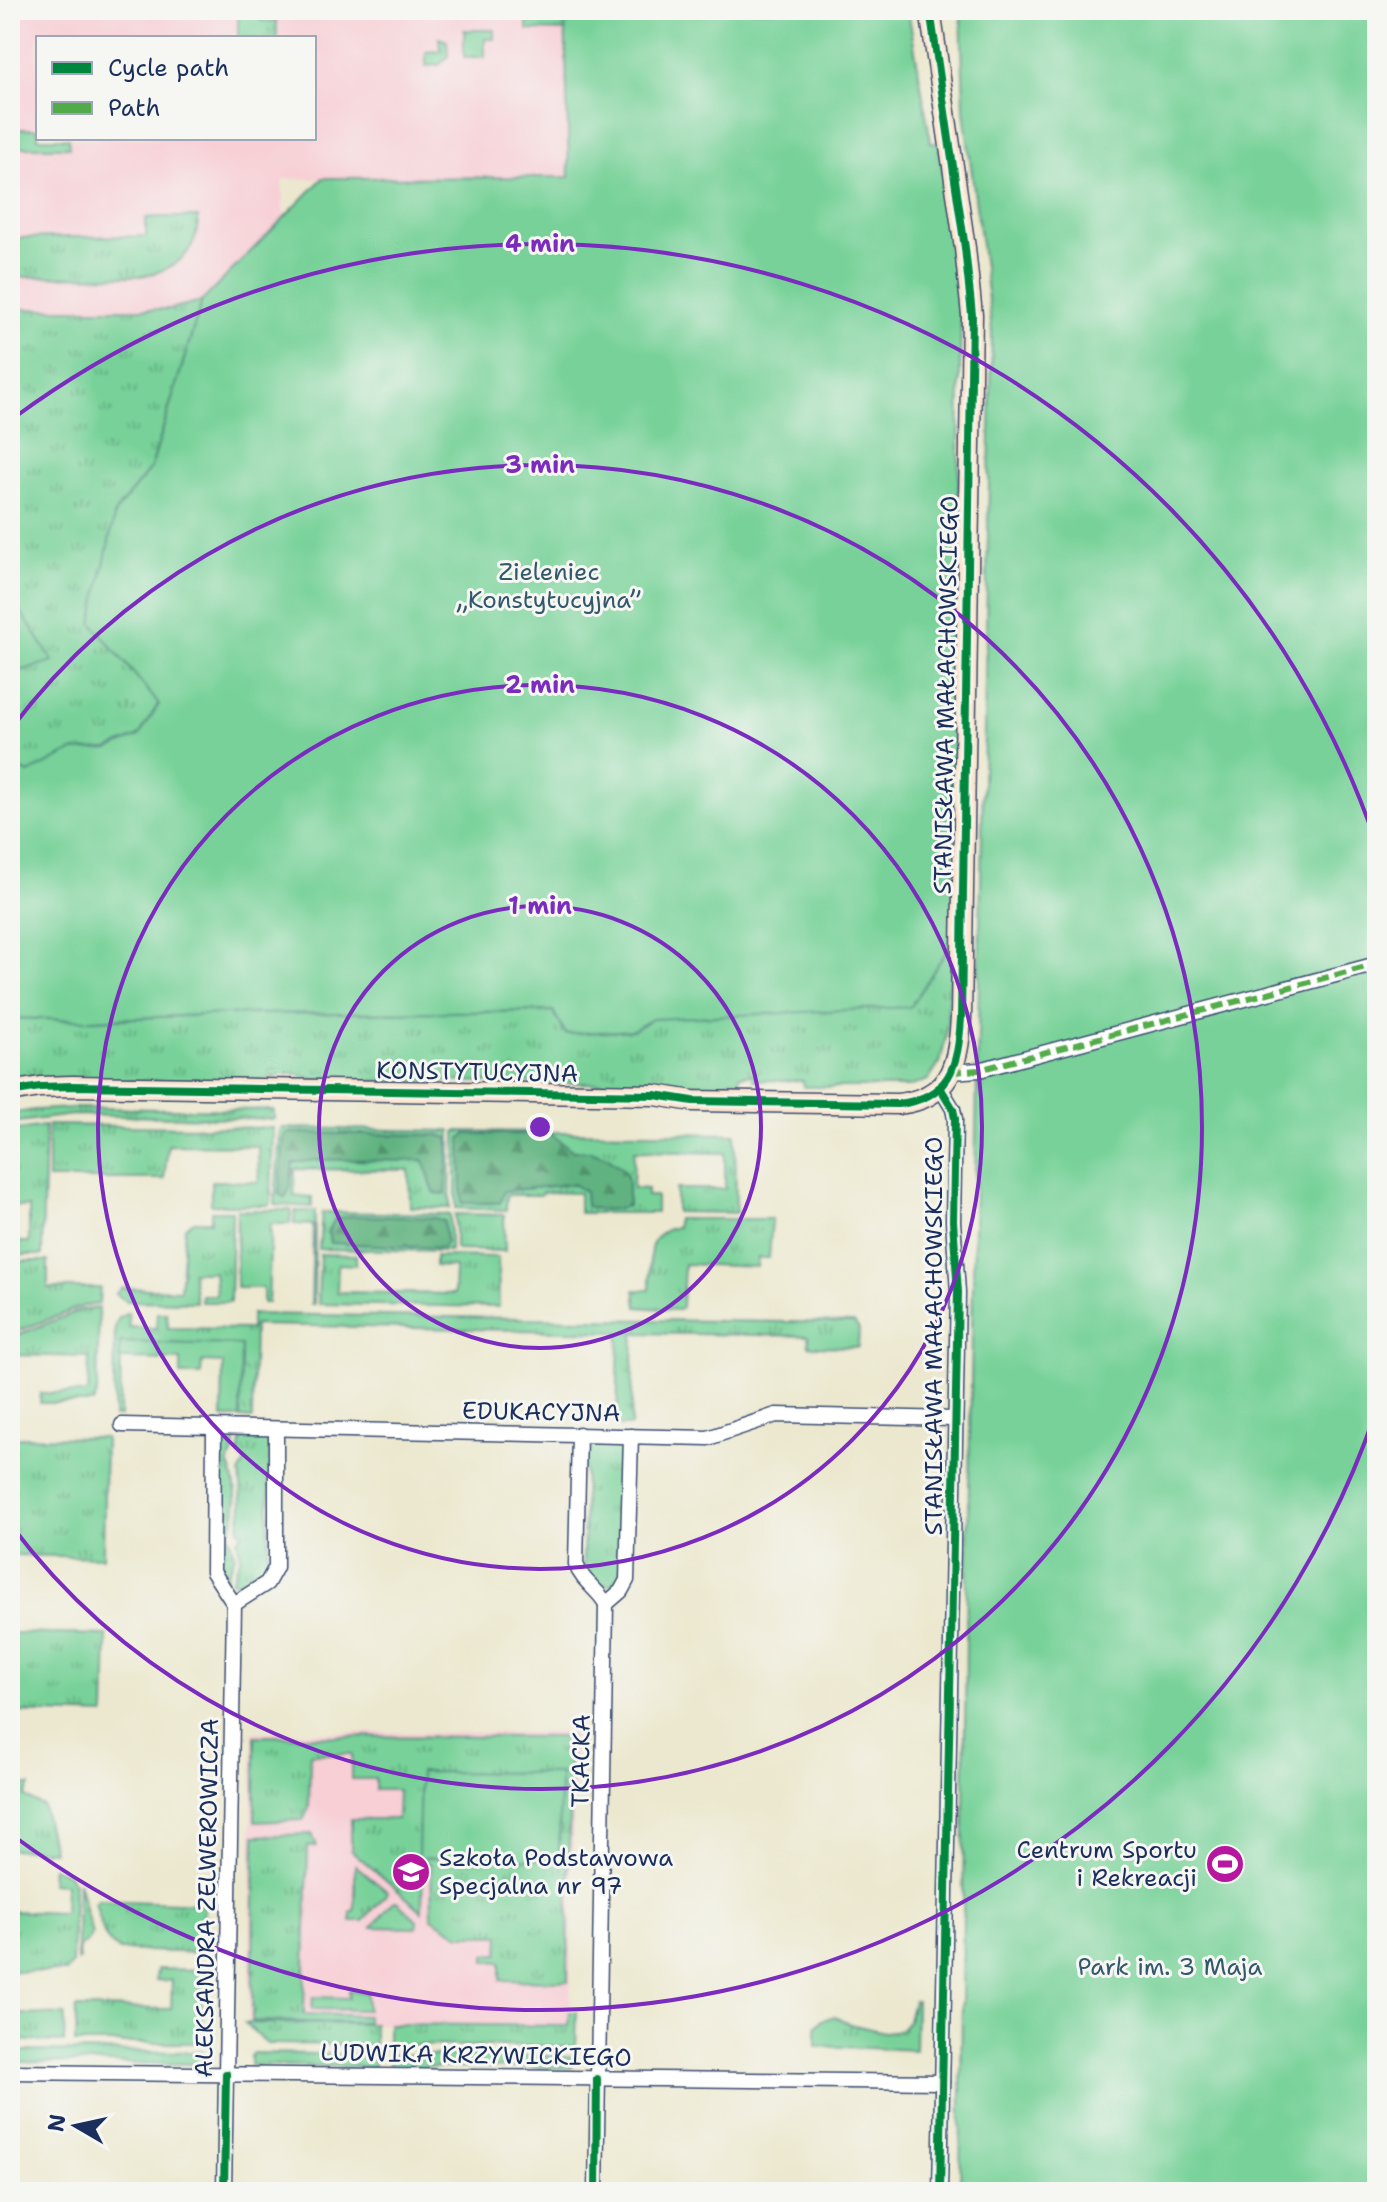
<svg xmlns="http://www.w3.org/2000/svg" width="1387" height="2202" font-family="'Shantell Sans',sans-serif">
<style>
.built{fill:#f7cfd5;fill-rule:evenodd}
.grass{fill:url(#grass-tufts);stroke:#49807b;stroke-width:2}
.forest{fill:url(#forest-firs);stroke:#3e716f;stroke-width:2}
.green{fill:#77d198;stroke:#49807b;stroke-width:2}
.lines{fill:none;stroke-linecap:round;stroke-linejoin:round}
.street-casing{stroke:#3a4b6f;stroke-width:17}
.secondary-casing{stroke:#3a4b6f;stroke-width:23}
.street{stroke:#fff;stroke-width:14}
.secondary{stroke:#fbe5cf;stroke-width:20}
.quiet{stroke:#52ab49;stroke-width:6;stroke-dasharray:12 6;stroke-linecap:butt}
.cycleway-casing{stroke:#f6f6f2;stroke-width:13}
.cycleway{stroke:#00873e;stroke-width:8}
.ring{fill:none;stroke:#7b2cbf;stroke-width:4}
.labels{text-anchor:middle;dominant-baseline:central;stroke-width:6;stroke-linejoin:round;paint-order:stroke}
.park-label{font-size:24px;fill:#32586c;stroke:#f6f6f2}
.street-label{font-size:24px;fill:#1b2f5e;stroke:#f6f6f2}
.poi-label{font-size:24px;fill:#1b2f5e;stroke:#f6f6f2;text-anchor:end}
.centre{fill:#7b2cbf;stroke:#f6f6f2;stroke-width:4}
.ring-label{font-size:24px;text-anchor:middle;font-weight:bold;fill:#7b2cbf;stroke:#f6f6f2;stroke-width:6;stroke-linejoin:round;paint-order:stroke}
</style>
<defs>
<pattern id="grass-tufts" width="24" height="20" patternUnits="userSpaceOnUse" patternTransform="scale(2)"><rect width="24" height="20" fill="#77d198"/><path d="M3 7l-1-3M5 7V3M7 7l1-3M15 17l-1-3M17 17v-4M19 17l1-3" fill="none" stroke="#61aa7f"/></pattern>
<pattern id="forest-firs" width="22" height="20" patternUnits="userSpaceOnUse" patternTransform="scale(2)"><rect width="22" height="20" fill="#61b380"/><path d="M5 1l3.5 6h-7zM16 11l3.5 6h-7z" fill="#4f926c"/></pattern>
</defs>
<rect width="100%" height="100%" fill="#f6f6f2"/>
<filter id="ink" filterUnits="userSpaceOnUse"><feTurbulence type="fractalNoise" baseFrequency=".0125" numOctaves="2"/><feDisplacementMap in="SourceGraphic" scale="16" xChannelSelector="R" yChannelSelector="G"/><feConvolveMatrix kernelMatrix="1 2 1 2 8 2 1 2 1" color-interpolation-filters="sRGB"/></filter>
<filter id="wash" filterUnits="userSpaceOnUse"><feTurbulence type="fractalNoise" baseFrequency=".006" numOctaves="4" result="noise"/><feDisplacementMap in="SourceGraphic" scale="32" xChannelSelector="R" yChannelSelector="G"/><feGaussianBlur stdDeviation="1.8" result="paint"/><feColorMatrix in="noise" values="0 0 0 0 0 0 0 0 0 0 0 0 0 0 0 0 0 1.4 0 .05"/><feComposite in="paint" operator="in"/></filter>
<g filter="url(#wash)">
<rect width="100%" height="100%" fill="#ece8cf"/>
<g class="built">
<path d="M10,10h555l4,167 -287,2 2,39 -82,83 -33,8h-159zM38,38h276v100h-276z"/>
<polygon points="253,1732 574,1733 570,2026 249,2023"/>
</g>
<g class="grass">
<polygon points="238,10 262,10 262,21 277,21 277,38 238,38"/>
<polygon points="527,10 565,10 566,31 527,30"/>
<polygon points="464,30 494,30 494,39 485,39 485,57 464,57"/>
<polygon points="439,38 447,41 448,56 439,65 426,66 426,52 440,51"/>
<polygon points="10,129 38,129 38,138 69,138 69,147 10,147"/>
<path d="M160,217h38c0,36 -22,53 -56,59l-132,1v-39l136,-2v-18z"/>
<polygon points="202,301 151,468 115,512 159,703 139,736 109,749 72,751 29,773 10,765 10,674 52,661 10,595 10,309 169,309"/>
<polygon points="953,941 946,1037 940,1063 928,1080 909,1087 804,1087 803,1081 754,1080 753,1075 740,1075 740,1080 727,1080 726,1085 318,1080 292,1073 264,1079 10,1083 10,1018 90,1020 225,1014 553,1011 566,1034 633,1030 652,1019"/>
<polygon points="75,1108 274,1110 274,1119 72,1115 10,1123 10,1114 34,1110"/>
<polygon points="48,1125 273,1128 271,1203 269,1205 212,1205 211,1203 211,1181 259,1182 258,1146 168,1145 164,1179 48,1179"/>
<polygon points="45,1126 42,1255 10,1255 10,1242 29,1242 29,1207 10,1206 10,1131"/>
<polygon points="283,1128 451,1131 450,1208 410,1207 409,1170 295,1169 294,1196 312,1197 312,1207 277,1205 275,1203 280,1130"/>
<polygon points="456,1131 735,1134 736,1213 676,1212 676,1189 725,1189 725,1153 634,1151 633,1188 647,1189 647,1196 656,1196 656,1213 579,1213 579,1193 542,1192 541,1195 507,1195 506,1210 456,1208"/>
<polygon points="237,1210 291,1210 290,1224 271,1224 268,1303 263,1303 263,1288 236,1288"/>
<polygon points="211,1211 232,1211 230,1302 201,1302 201,1295 216,1295 214,1272 192,1272 196,1302 127,1301 115,1294 122,1288 180,1290 185,1227 194,1221 211,1221"/>
<polygon points="295,1211 315,1211 314,1304 311,1304 313,1225 294,1224"/>
<polygon points="322,1212 450,1214 450,1251 319,1249"/>
<polygon points="455,1214 504,1215 505,1251 457,1250 455,1248"/>
<path d="M677,1219h95l-3,39h-11l-1,9 -73,-3 -2,43 -5,3 -40,-3 -2,-17h15c1,-29 -8,-57 27,-63z"/>
<polygon points="320,1254 356,1255 356,1265 338,1264 337,1292 454,1294 455,1267 435,1266 435,1256 498,1257 499,1307 318,1304"/>
<polygon points="10,1261 48,1261 48,1288 100,1288 99,1304 83,1306 10,1334"/>
<polygon points="99,1308 97,1394 93,1403 40,1403 41,1393 88,1393 89,1357 10,1355 10,1338 81,1310"/>
<polygon points="128,1313 129,1327 156,1328 157,1313 167,1313 168,1328 251,1329 251,1314 854,1323 859,1329 858,1347 809,1346 808,1336 634,1333 631,1426 617,1426 619,1332 254,1325 252,1419 240,1418 241,1346 121,1342 120,1417 114,1417 115,1326 119,1318"/>
<path d="M233,1431h4l-4,24 -5,8c9,19 13,50 0,70l7,23 -9,22 -6,-18v-113l5,-11z"/>
<path d="M243,1431c14,2 23,2 27,18l-2,118c-8,15 -20,20 -37,14l10,-25 -4,-16 5,-5 -3,-7 3,-23 -2,-34 5,-8 -6,-9z"/>
<polygon points="10,1437 105,1438 103,1557 10,1555"/>
<path d="M599,1440l17,1 7,6 -2,128 -9,10c-13,1 -25,-8 -29,-21l2,-111 7,-10z"/>
<polygon points="10,1633 107,1635 105,1715 10,1712"/>
<polygon points="255,1736 570,1737 568,1981 501,1980 501,1962 485,1961 485,1955 499,1954 500,1935 460,1935 432,1918 431,1864 423,1861 422,1911 351,1850 351,1819 397,1819 398,1790 375,1790 375,1779 352,1779 352,1754 310,1754 309,1808 303,1820 255,1822"/>
<polygon points="10,1785 30,1785 25,1797 43,1806 53,1851 10,1849"/>
<polygon points="312,1834 317,1846 308,1847 304,2014 367,2016 367,2023 252,2021 255,1836"/>
<polygon points="355,1865 388,1892 363,1921 351,1921 351,1911 355,1911"/>
<polygon points="52,1867 67,1873 74,1883 72,1964 66,1972 10,1971 10,1911 64,1913 65,1884 51,1883"/>
<polygon points="78,1882 92,1934 87,1942 79,1947 79,1961 77,1961"/>
<path d="M98,1900l106,4 -2,49 -82,-3c-19,-9 -20,-30 -25,-48z"/>
<polygon points="394,1901 398,1902 417,1920 417,1926 415,1928 372,1927"/>
<polygon points="157,1969 202,1970 201,2043 75,2043 76,2008 171,2009 172,1981 156,1980"/>
<polygon points="349,1991 367,1992 367,2010 312,2009 313,1997 349,1998"/>
<polygon points="913,2001 916,2001 915,2050 816,2046 816,2027 822,2020 835,2016 850,2024 884,2032 900,2030 908,2021"/>
<polygon points="570,2012 577,2012 576,2047 388,2045 388,2024 569,2026"/>
<polygon points="10,2014 65,2015 64,2042 10,2040"/>
<polygon points="245,2023 374,2024 374,2045 267,2044"/>
<polygon points="10,2051 202,2052 202,2064 10,2062"/>
<polygon points="254,2053 374,2055 374,2067 251,2065 251,2056"/>
<polygon points="389,2055 569,2056 572,2058 572,2068 389,2067"/>
</g>
<g class="forest">
<path d="M286,1133l152,2 11,3 -3,56 -11,-1c-7,-11 -5,-21 -12,-33 -44,3 -87,-4 -130,3l-3,25 -5,10 -6,-4 5,-56z"/>
<path d="M466,1134h85l22,17h18l16,6 16,12 5,10v27c-13,4 -31,6 -42,-1l-1,-13 -12,-8 -69,7 -4,12h-38l-1,-65z"/>
<polygon points="351,1216 435,1218 444,1221 446,1242 442,1248 330,1243 328,1232 335,1219"/>
</g>
<g class="green">
<polygon points="565,10 908,10 931,143 939,143 961,297 953,941 910,1007 652,1019 633,1030 566,1034 553,1011 225,1014 90,1020 10,1018 10,765 29,773 72,751 109,749 139,736 159,704 92,623 115,512 151,468 202,301 323,178 569,177"/>
<polygon points="961,10 1377,10 1377,2192 960,2192 966,1633 992,331 964,111"/>
<polygon points="10,595 53,661 10,674"/>
<polygon points="120,1342 241,1345 240,1418 222,1418 223,1363 202,1362 201,1375 181,1375 181,1360 120,1359"/>
<polygon points="420,1772 560,1773 559,1860 418,1858"/>
</g>
</g>
<g filter="url(#ink)">
<g class="lines">
<defs>
<g id="street">
<polyline points="951,1072 979,1070 1377,964"/>
<polyline points="122,1425 708,1438 776,1415 955,1419"/>
<polyline points="214,1427 213,1572 234,1604 224,2192"/>
<path d="M579,1434l-3,130c6,18 22,25 30,40"/>
<polyline points="234,1604 267,1583 276,1567 276,1429"/>
<polyline points="10,2072 942,2082"/>
<polyline points="596,2192 606,1604 621,1591 627,1580 631,1436"/>
<polyline points="940,2192 958,1292 953,1221 955,1119 953,1109 941,1089"/>
</g>
<path id="secondary" d="M10,1092l30,-5 32,-1 583,9 38,6 205,3c53,-6 60,-39 63,-86l11,-703 -7,-67 -35,-238"/>
</defs>
<use href="#street" class="street-casing"/>
<use href="#secondary" class="secondary-casing"/>
<use href="#street" class="street"/>
<use href="#secondary" class="secondary"/>
<polyline class="quiet" points="951,1072 979,1070 1377,964"/>
<defs>
<g id="cycleway">
<path d="M10,1092l30,-5 32,-1 583,9 38,6 205,3c53,-6 60,-39 63,-86l11,-703 -7,-67 -35,-238"/>
<polyline points="224,2192 226,2074"/>
<polyline points="596,2192 597,2079"/>
<polyline points="940,2192 958,1292 953,1221 955,1119 953,1109 941,1089"/>
</g>
</defs>
<use href="#cycleway" class="cycleway-casing"/>
<use href="#cycleway" class="cycleway"/>
</g>
</g>
<g class="ring">
<circle cx="540" cy="1127" r="221"/>
<circle cx="540" cy="1127" r="442"/>
<path d="M11 729A662 662 0 1 1 11 1525"/>
<path d="M1375 1414A883 883 0 0 1 15 1837M15 417A883 883 0 0 1 1375 840"/>
</g>
<defs>
<symbol id="stadium-disc" viewBox="-11 -11 22 22"><circle r="9.5" fill="#b5179e" stroke="#f6f6f2"/><path d="M0-5a6.5 5 0 1 0 0 10a6.5 5 0 1 0 0-10ZM-3.5-1.8h7v3.6h-7Z" fill="#fff"/></symbol>
<symbol id="school-disc" viewBox="-11 -11 22 22"><circle r="9.5" fill="#b5179e" stroke="#f6f6f2"/><path d="M0-5L7-2L0 1L-7-2ZM-4 1L0 2.5L4 1V4Q0 6-4 4Z" fill="#fff"/></symbol>
</defs>
<g fill-rule="evenodd">
<use href="#stadium-disc" x="1203" y="1842" width="44" height="44"/>
<use href="#school-disc" x="389" y="1850" width="44" height="44"/>
</g>
<g class="labels">
<g class="park-label">
<text x="549" y="572">Zieleniec<tspan x="549" dy="28">„Konstytucyjna”</tspan></text>
<text x="1170" y="1967">Park im. 3 Maja</text>
</g>
<g class="street-label">
<text transform="translate(946 695) rotate(-89)">STANISŁAWA MAŁACHOWSKIEGO</text>
<text transform="translate(477 1072) rotate(1)">KONSTYTUCYJNA</text>
<text transform="translate(934 1336) rotate(-90)">STANISŁAWA MAŁACHOWSKIEGO</text>
<text transform="translate(541 1412) rotate(1)">EDUKACYJNA</text>
<text transform="translate(581 1761) rotate(-89)">TKACKA</text>
<text transform="translate(207 1898) rotate(-89)">ALEKSANDRA ZELWEROWICZA</text>
<text transform="translate(476 2055) rotate(1)">LUDWIKA KRZYWICKIEGO</text>
</g>
<g class="poi-label">
<text x="1197" y="1850">Centrum Sportu<tspan x="1197" dy="28">i Rekreacji</tspan></text>
<text x="439" y="1858" text-anchor="start">Szkoła Podstawowa<tspan x="439" dy="28">Specjalna nr 97</tspan></text>
</g>
</g>
<circle cx="540" cy="1127" r="12" class="centre"/>
<g class="ring-label">
<text x="540" y="252">4 min</text>
<text x="540" y="473">3 min</text>
<text x="540" y="693">2 min</text>
<text x="540" y="914">1 min</text>
</g>
<rect width="1387" height="2202" fill="none" stroke="#f6f6f2" stroke-width="40"/>
<rect x="36" y="36" width="280" height="104" fill="#f6f6f2" stroke="#9ea6b7" stroke-width="2"/>
<rect x="52" y="62" width="40" height="12" fill="#00873e" stroke="#9ea6b7" stroke-width="2"/>
<text x="108" y="76" font-size="24" fill="#1b2f5e">Cycle path</text>
<rect x="52" y="102" width="40" height="12" fill="#52ab49" stroke="#9ea6b7" stroke-width="2"/>
<text x="108" y="116" font-size="24" fill="#1b2f5e">Path</text>
<g transform="translate(76 2126) rotate(279)" stroke="#f6f6f2" stroke-width="6" paint-order="stroke">
<path d="M0-6L14 30L0 20L-14 30Z" fill="#1b2f5e"/>
<text y="-12" font-size="22" font-weight="bold" text-anchor="middle" fill="#1b2f5e">N</text>
</g>
</svg>
